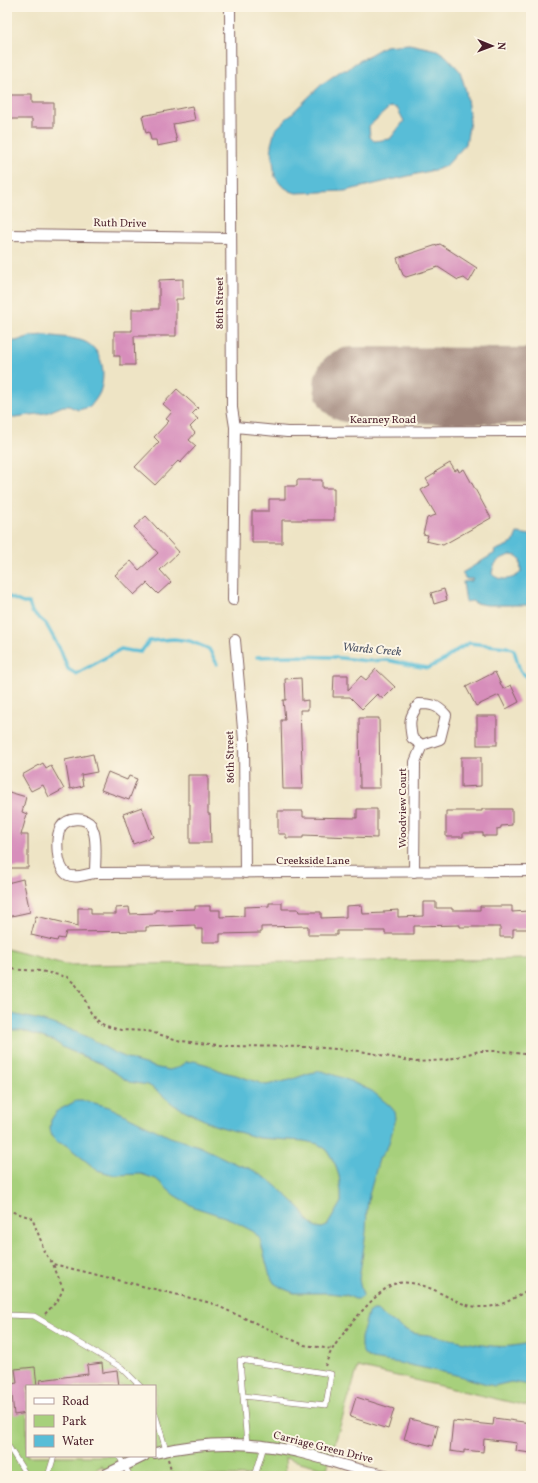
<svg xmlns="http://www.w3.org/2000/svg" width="538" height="1483" font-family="Vollkorn,serif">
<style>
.green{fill:#a7d07b;stroke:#787853;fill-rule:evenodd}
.water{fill:#58bdd7;stroke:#516e81;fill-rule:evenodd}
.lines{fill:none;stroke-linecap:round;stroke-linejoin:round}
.stream{stroke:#58bdd7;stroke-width:3.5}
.runway{stroke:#9c8278;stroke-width:76}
.building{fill:#d78ebb}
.lane-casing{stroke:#836461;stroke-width:6}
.street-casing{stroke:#836461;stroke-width:12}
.path{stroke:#836461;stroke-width:2;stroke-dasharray:3 3;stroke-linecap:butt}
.lane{stroke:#fff;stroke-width:5}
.street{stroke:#fff;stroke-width:10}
.labels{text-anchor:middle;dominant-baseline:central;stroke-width:4;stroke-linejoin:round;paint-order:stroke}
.street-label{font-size:11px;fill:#4a1f2b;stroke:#fcf5e5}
.water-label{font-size:12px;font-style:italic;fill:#4f5667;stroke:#fcf5e5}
</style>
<rect width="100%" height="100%" fill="#fcf5e5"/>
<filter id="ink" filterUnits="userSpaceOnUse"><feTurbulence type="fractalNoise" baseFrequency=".025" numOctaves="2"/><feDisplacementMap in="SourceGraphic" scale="8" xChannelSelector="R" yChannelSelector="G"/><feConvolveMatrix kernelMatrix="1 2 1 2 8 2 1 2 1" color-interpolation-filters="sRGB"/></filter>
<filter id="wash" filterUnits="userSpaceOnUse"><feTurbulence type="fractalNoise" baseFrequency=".012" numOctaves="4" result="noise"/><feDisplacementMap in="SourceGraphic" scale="16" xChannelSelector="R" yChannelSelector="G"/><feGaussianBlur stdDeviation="0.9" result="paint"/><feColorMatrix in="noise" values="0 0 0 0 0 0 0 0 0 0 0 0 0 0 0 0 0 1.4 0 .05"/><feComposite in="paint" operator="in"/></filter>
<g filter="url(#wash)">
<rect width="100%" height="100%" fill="#eee4c5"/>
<path class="green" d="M7,949l61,16 463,-6v448l-173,-40 -31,102 -42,-11 1,18h-179l-5,-10 -17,10h-78zM27,1386h128v70h-128z"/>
<g class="water">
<path d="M409,44l28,6 9,6 14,15 6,20 4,30 -4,23 -20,22 -8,3 -93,22 -49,2 -6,-2 -9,-6 -6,-8 -4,-32 4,-15 47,-46 20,-14h5l7,-6 31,-18zM390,107l7,1 7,13 -14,18 -16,2 -4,-4 -1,-11z"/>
<path d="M45,335c12,2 24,2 35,5 22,6 27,32 20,52 -2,5 -7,11 -10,15l-12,3 -9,-4h-6l-17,7 -39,5v-77h9l15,-5z"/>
<path d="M517,533l14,2v70h-44l-12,-2 -3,-2 -6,1 -3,-20 8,-1 2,-2h-7l-4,-6 33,-20 -1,-2 19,-8zM511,555l6,1 3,3 1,13c-7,8 -22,10 -29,2 1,-12 8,-16 19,-19z"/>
<polygon points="7,1013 40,1020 69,1029 89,1038 113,1052 134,1061 158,1068 169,1070 177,1068 186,1062 194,1061 208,1065 223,1072 236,1075 266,1085 290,1080 310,1073 322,1071 343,1078 372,1091 390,1106 395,1112 396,1118 388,1146 379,1159 369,1195 367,1209 366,1232 359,1279 363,1296 360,1299 355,1299 346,1295 329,1293 294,1293 282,1288 274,1283 269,1273 260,1239 254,1232 228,1218 194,1207 174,1195 156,1179 141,1174 114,1175 97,1170 66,1145 57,1142 52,1137 50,1129 51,1120 57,1111 76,1101 87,1101 109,1107 170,1137 199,1146 236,1164 251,1169 270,1181 286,1195 302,1210 308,1221 316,1227 322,1228 327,1226 341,1202 341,1192 339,1176 335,1164 327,1150 318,1144 304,1141 259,1138 214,1125 174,1105 156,1090 148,1085 129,1082 102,1064 64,1048 54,1041 21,1030 7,1030"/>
<path d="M372,1310h5l2,3c11,7 21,15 34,20 7,2 14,1 21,3 32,5 65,17 97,6v43l-20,-3 -17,4 -42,-12 -47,-10 -34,-5 -7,-5 -3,-7v-9l7,-25z"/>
</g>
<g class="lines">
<g class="stream">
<polyline points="7,596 23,603 29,603 32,612 46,624 61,651 68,669 76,674 121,649 131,651 141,652 149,641 174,639 190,641 209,649 217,664"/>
<polyline points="257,657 289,656 333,657 367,661 387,660 410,665 428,668 444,660 457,650 469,643 507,647 514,650 520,671 531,680"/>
</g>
<polyline class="runway" points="352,385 531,386"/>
</g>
<g id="blocks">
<g class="building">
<polygon points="9,95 31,95 31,103 54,103 54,127 32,127 32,119 7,119"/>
<polygon points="192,106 195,120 173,124 177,142 157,146 156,140 151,140 149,132 146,133 142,116"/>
<polygon points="440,244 477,268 469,282 464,278 458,280 438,267 406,277 403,275 397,258"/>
<polygon points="183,279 183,299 176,299 176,336 134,336 135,365 120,365 120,356 114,356 114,331 132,331 132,309 159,309 159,280"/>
<polygon points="177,389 198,408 192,414 198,419 190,427 195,433 189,440 196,446 180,463 178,461 155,485 135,467 159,442 154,437 169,421 166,419 172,412 163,404"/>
<polygon points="450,463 455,471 458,469 459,472 464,469 491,518 443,545 426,541 428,535 423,534 427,518 436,515 421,490 430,485 426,479 436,473 435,472"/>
<polygon points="297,480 322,480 322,488 334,488 334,520 282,520 282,543 252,543 252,511 269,511 269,499 285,499 285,486 297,486"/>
<polygon points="146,516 179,552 160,570 171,582 158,594 147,583 134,595 115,575 131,561 139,570 158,553 134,527"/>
<polygon points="444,589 447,600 434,604 431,593"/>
<polygon points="376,669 395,687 383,699 377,694 362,709 350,697 333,697 334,675 348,675 348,690 361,676 366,680"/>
<polygon points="495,672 503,689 511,685 519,702 506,709 499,695 476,706 466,687"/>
<polygon points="301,678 302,701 308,700 308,710 300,710 303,789 283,789 281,720 285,720 283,700 286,700 285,679"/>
<rect x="477" y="716" width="20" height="29"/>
<polygon points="359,718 379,718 380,788 360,788"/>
<polygon points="93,754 97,772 81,775 83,786 70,789 65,760"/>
<polygon points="461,757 481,757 481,786 461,787"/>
<polygon points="43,763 46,769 51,766 64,789 49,797 43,785 31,791 22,775"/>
<polygon points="108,772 127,780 129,776 137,779 129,800 101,790"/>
<polygon points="188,775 208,775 208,814 210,814 211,843 190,843 190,804 188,804"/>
<polygon points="9,792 26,797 22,812 27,814 21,835 28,835 28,868 8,868 7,801"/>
<polygon points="142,807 153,837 133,844 123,814"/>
<polygon points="357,809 377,809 377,838 303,835 303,838 286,838 286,834 278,834 278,811 303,811 303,817 357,818"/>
<polygon points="482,809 512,809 512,825 501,826 501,828 497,829 497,836 483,836 483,833 463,833 463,837 446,837 446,811 482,811"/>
<polygon points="23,879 30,912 7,917 7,883"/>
<polygon points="423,902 436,902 436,908 452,908 452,910 480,910 480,906 512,906 512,912 529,911 529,929 513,929 513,937 500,937 500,927 460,927 460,925 414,926 414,934 385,934 385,931 337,931 337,935 308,935 308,926 261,927 261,933 220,934 220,942 202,942 202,929 195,929 195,925 146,927 146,931 66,932 64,939 58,938 57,941 31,935 36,916 78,926 78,908 91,908 91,914 116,914 116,908 129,907 130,914 155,913 155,910 195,909 195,906 210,906 210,910 220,910 220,917 244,916 244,907 269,906 269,903 282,903 282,909 298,909 299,912 321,912 321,918 346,917 346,906 362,905 363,914 384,913 384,911 398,910 398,917 423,916"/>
<polygon points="102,1363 103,1373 117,1371 119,1386 41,1386 40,1380 88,1374 87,1365"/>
<polygon points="35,1367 37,1386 27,1386 27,1413 14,1415 11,1384 17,1383 15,1369"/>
<polygon points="356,1397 394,1409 388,1429 350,1417"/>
<polygon points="494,1418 531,1423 531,1453 516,1451 517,1443 484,1439 483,1452 464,1450 464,1453 450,1451 453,1421 493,1425"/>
<polygon points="410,1419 438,1426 433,1446 404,1439"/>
</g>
</g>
</g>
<g filter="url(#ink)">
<use href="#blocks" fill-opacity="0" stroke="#836461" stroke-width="1"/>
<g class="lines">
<defs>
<g id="lane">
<polyline points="7,1315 34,1316 122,1368 140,1386"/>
<polyline points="243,1396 326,1405 331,1374 240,1360 247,1445"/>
<polyline points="155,1413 166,1450"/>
<polyline points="7,1444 27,1476"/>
<polyline points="119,1456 130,1476"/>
<polyline points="48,1476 54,1456"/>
<polyline points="242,1476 256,1473 264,1446"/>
</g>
<g id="street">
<polyline points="230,7 232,408 235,427 233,600"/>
<polyline points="10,235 231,238"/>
<polyline points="235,427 287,432 531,431"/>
<polyline points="235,640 244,740 245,873"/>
<path d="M414,872l1,-110 7,-17 18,-6 6,-24c-9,-10 -14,-11 -27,-11 -10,13 -10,18 -7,34l10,7"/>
<path d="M95,873c0,-12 2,-29 -1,-40 -1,-2 -2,-6 -3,-8 -7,-9 -24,-7 -30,2 -6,10 -5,41 7,48 8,4 18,-1 27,-2l436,-2"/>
<path d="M155,1453c46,-11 96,-12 143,-1 19,4 37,11 56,16 11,3 24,5 35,8"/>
<polyline points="103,1476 144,1456"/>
</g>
</defs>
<use href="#lane" class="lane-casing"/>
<use href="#street" class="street-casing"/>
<g class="path">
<polyline points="7,969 41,971 67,977 76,985 81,992 91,1013 100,1023 106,1026 121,1030 148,1031 181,1041 228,1046 310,1047 360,1051 416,1062 446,1060 479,1051 500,1051 531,1055"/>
<polyline points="7,1210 32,1218 41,1241 44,1252 53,1264 211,1303 304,1345 332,1349"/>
<polyline points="45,1314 58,1300 63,1289 53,1264"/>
<path d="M325,1366c2,-5 4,-11 7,-16 10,-17 44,-59 62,-66 10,-3 21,-1 30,2 21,7 37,22 60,21 18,0 32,-10 47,-19"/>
<polyline points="168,1459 173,1476"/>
</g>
<use href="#lane" class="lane"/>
<use href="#street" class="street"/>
</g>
</g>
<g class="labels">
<g class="street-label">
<text transform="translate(120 224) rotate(1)">Ruth Drive</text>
<text transform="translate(220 303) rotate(-90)">86th Street</text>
<text x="383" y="420">Kearney Road</text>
<text transform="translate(231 757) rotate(-91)">86th Street</text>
<text transform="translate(403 808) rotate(-90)">Woodview Court</text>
<text x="313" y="861">Creekside Lane</text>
<text transform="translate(323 1448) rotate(14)">Carriage Green Drive</text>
</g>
<g class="water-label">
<text transform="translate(372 650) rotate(5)">Wards Creek</text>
</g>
</g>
<rect width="538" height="1483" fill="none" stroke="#fcf5e5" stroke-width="24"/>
<rect x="26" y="1385" width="130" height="72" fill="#fcf5e5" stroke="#b59f9b"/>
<rect x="34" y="1398" width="20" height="6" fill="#ffffff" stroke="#b59f9b"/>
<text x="62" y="1405" font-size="12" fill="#4a1f2b">Road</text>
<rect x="34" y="1415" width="20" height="12" fill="#a7d07b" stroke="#b59f9b"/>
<text x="62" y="1425" font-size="12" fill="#4a1f2b">Park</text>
<rect x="34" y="1435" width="20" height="12" fill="#58bdd7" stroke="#b59f9b"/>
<text x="62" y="1445" font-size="12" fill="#4a1f2b">Water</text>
<g transform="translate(492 46) rotate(91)" stroke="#fcf5e5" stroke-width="3" paint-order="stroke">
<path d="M0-3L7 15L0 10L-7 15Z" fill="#4a1f2b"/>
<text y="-6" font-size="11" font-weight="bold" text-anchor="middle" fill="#4a1f2b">N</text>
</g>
</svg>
